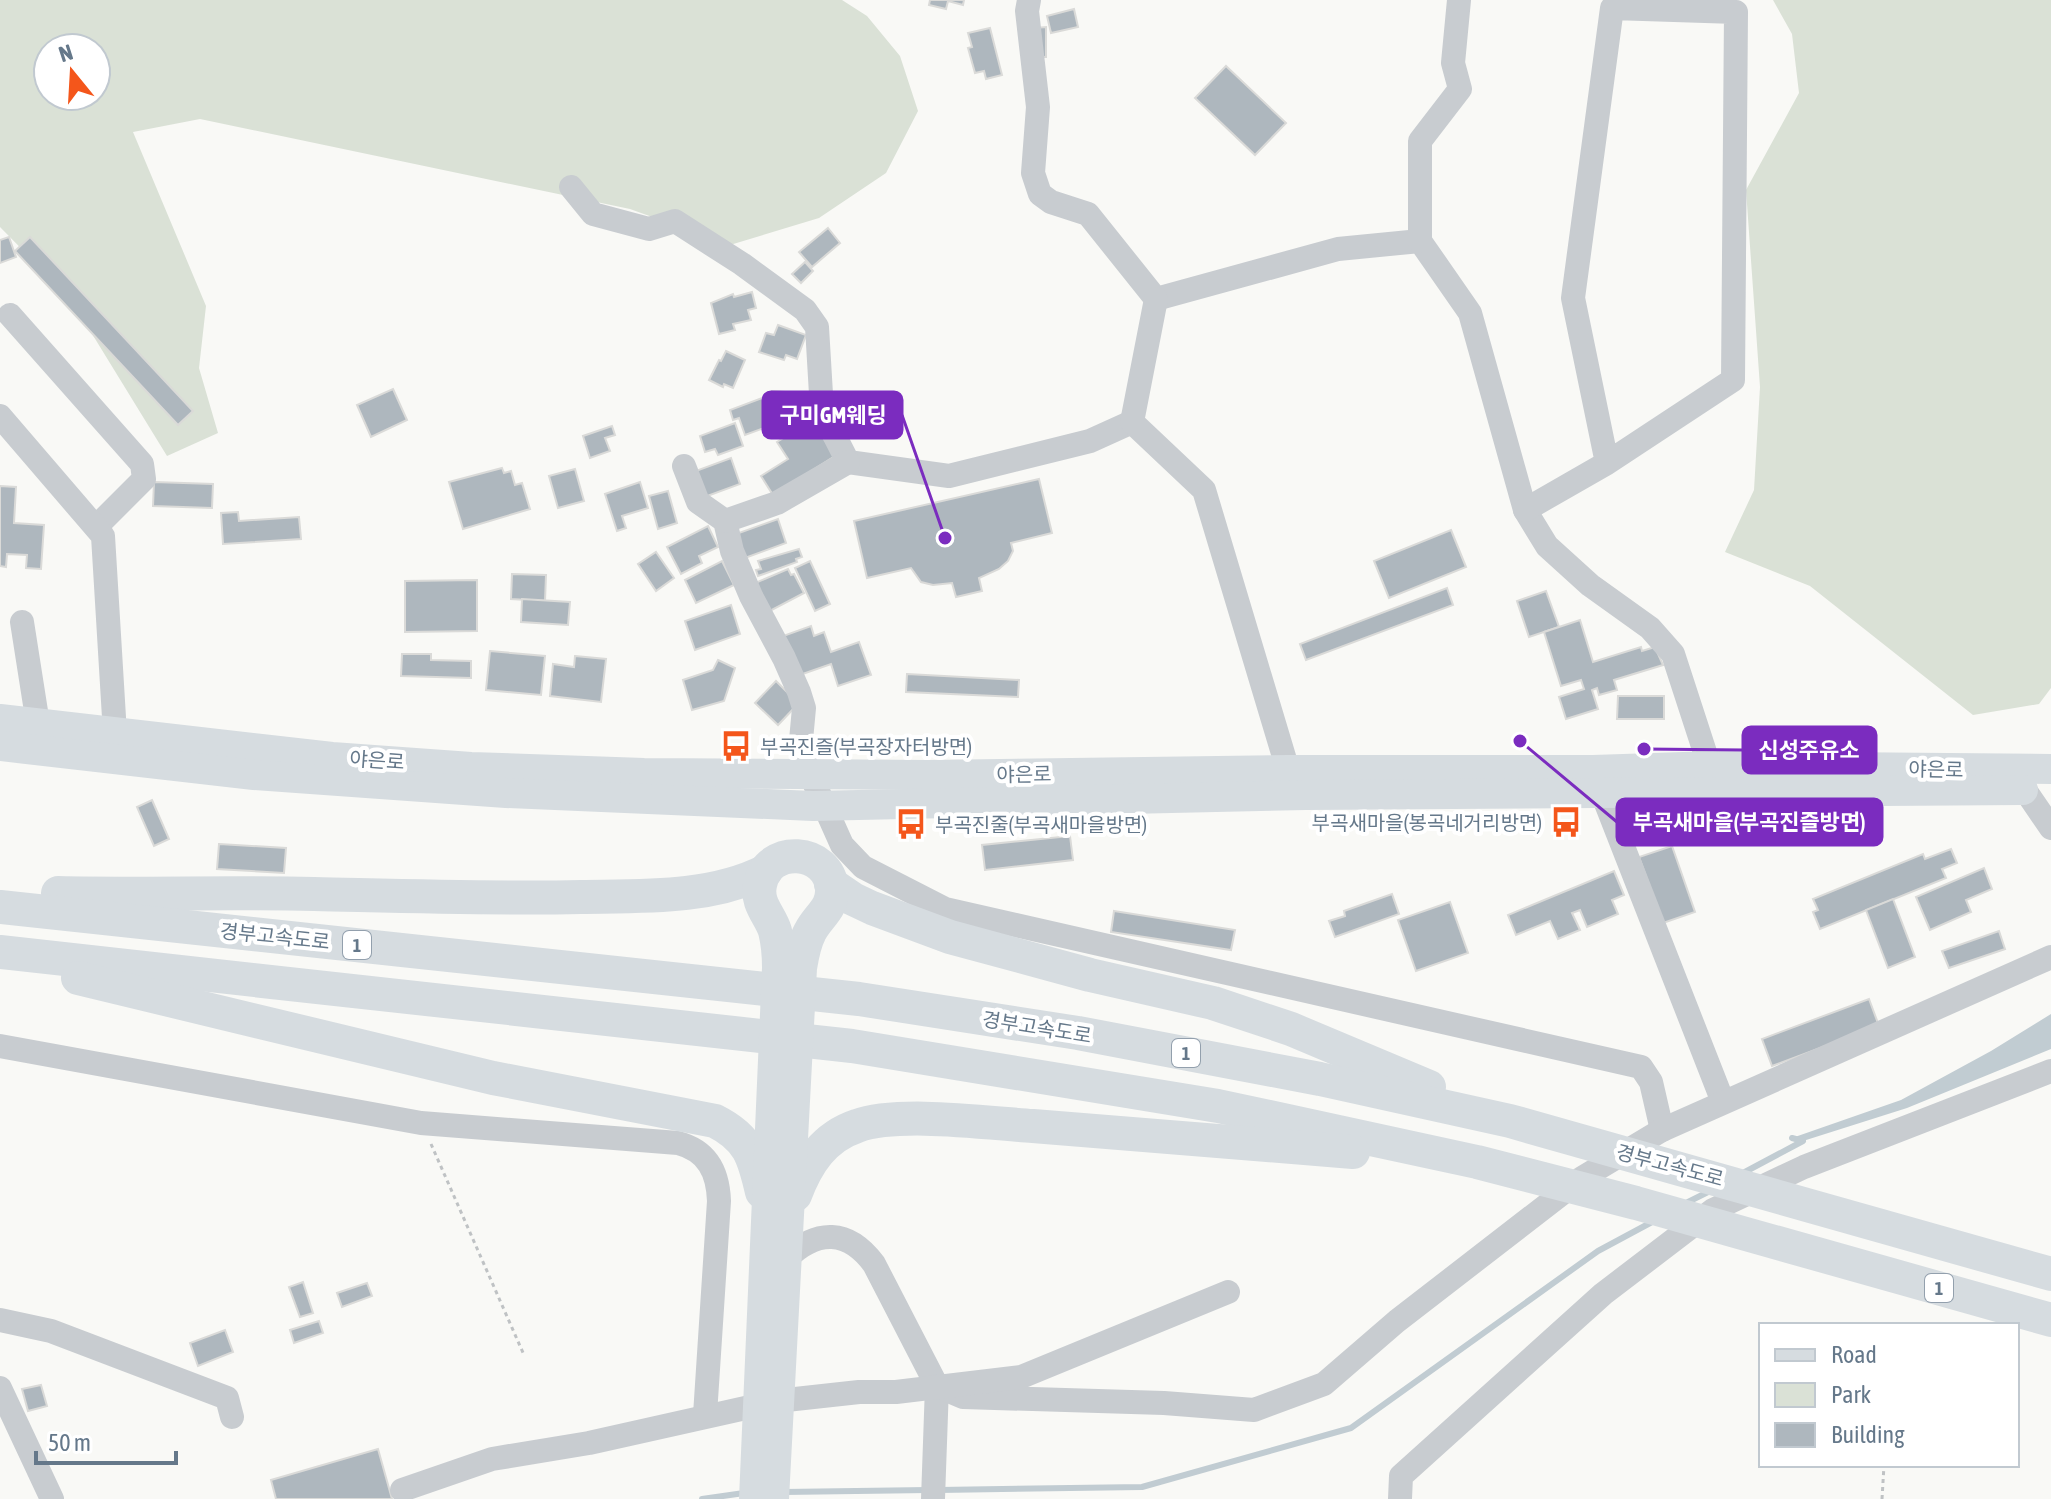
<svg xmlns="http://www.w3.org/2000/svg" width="2051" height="1499" font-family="'Asap Condensed','Noto Sans KR',sans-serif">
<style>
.green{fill:#dae1d6;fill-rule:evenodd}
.water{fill:#c1ccd2}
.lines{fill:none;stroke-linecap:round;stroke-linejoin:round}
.stream{stroke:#c1ccd2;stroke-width:6}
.building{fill:#aeb7be;stroke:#dadad8;stroke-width:2}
.path{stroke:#bfc2c4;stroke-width:3;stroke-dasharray:4 4;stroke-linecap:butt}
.minor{stroke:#c8ccd0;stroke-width:24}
.major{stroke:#d6dce0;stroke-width:30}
.highway{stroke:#d6dce0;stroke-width:34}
.labels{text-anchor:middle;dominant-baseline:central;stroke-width:8;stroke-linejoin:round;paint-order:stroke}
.shield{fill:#fff;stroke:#93a0ad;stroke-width:2}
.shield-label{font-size:18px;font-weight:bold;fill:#65788a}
.poi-label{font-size:20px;fill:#65788a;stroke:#fff;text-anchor:start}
.street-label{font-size:20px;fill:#65788a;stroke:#fff}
.leader{fill:none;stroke:#7b2cbf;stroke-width:3}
.callout-dot{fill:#7b2cbf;stroke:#fff;stroke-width:3}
.callout{fill:#7b2cbf;stroke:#7b2cbf;stroke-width:3}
.callout-label{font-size:22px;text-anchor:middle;font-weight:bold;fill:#fff}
</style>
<rect width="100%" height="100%" fill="#f9f9f6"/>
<g class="green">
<path d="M0,0h842l25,16 33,40 18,55 -32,62 -67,45 -89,27 -100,-36 -430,-90 -67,13 73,174 -7,62 19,65 -51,23 -97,-158 -70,-71zM48,48h48v48h-48z"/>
<polygon points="1773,0 2051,0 2051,688 2039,704 1973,715 1810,586 1725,552 1754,490 1760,387 1746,190 1799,93 1792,34"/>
</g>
<polygon class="water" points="2051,1014 2051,1049 1907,1108 1803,1141 1792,1138 1901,1100 1991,1051"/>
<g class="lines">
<g class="stream">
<polyline points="1743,1173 1803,1141 1792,1138"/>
<polyline points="1686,1203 1712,1190"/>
<polyline points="939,1490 1142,1487 1351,1428 1598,1251 1652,1222"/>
<polyline points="784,1492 928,1490"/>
<polyline points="702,1499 744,1493"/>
</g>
</g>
<g class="building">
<polygon points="930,0 964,0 963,5 948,1 946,9 929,5"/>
<polygon points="1074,9 1078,27 1051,33 1047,16"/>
<polygon points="1046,27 1046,57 1036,57 1035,28"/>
<polygon points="990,28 1002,75 986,79 984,71 975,73 968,48 972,47 968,33"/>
<polygon points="1226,66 1286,123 1255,155 1195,98"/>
<polygon points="828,228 840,243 812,267 799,252"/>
<polygon points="9,237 16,257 0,263 0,240"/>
<polygon points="30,237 193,411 178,425 15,251"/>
<polygon points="805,262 813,271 801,283 792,274"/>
<polygon points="752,292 756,308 748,310 751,320 733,324 735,330 719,334 711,303 733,294 734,297"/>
<polygon points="778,325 806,335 797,359 786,355 784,360 759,352 766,333 774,335"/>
<polygon points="726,351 745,360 733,388 724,384 723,387 709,380 719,360 721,361"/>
<polygon points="393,389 407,420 371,437 357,405"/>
<polygon points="772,391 798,393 798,405 771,404"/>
<polygon points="762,398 772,425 745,435 739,418 733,420 730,410"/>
<polygon points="812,420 835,456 773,495 761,476 788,459 777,442"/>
<polygon points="735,423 743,446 718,455 715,449 705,452 700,436"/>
<polygon points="612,426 615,435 605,438 610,451 590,458 583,436"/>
<polygon points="731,458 740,484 702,498 693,472"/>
<polygon points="502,468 504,473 511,471 515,485 522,483 530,509 463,529 449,482"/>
<polygon points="575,469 584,501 558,508 549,476"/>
<polygon points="1039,479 1052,533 1011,543 1013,551 1008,561 999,569 979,578 982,591 956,597 952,583 933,585 921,582 911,568 867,578 854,521"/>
<polygon points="154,482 213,484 212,508 153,506"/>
<polygon points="640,482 648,508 622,516 626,528 617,531 605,494"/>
<polygon points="0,486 16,487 14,523 44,525 41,569 26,568 27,555 7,554 6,567 0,566"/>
<polygon points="668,491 677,523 658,529 649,496"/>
<polygon points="238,512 239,521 299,517 301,539 223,544 221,513"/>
<polygon points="778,519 786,543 745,558 736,534"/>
<polygon points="708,526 718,547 699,556 702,563 681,574 667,547"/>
<polygon points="1451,530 1466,567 1389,598 1374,561"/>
<polygon points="799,549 802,557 796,559 797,562 758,576 756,570 761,569 758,561"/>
<polygon points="656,552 674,578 656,591 638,564"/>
<polygon points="722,561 734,585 696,603 685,580"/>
<polygon points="810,561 830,604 815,611 795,568"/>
<polygon points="788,569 791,575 794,574 804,593 768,612 753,584"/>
<polygon points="512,574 546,575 545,601 511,599"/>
<polygon points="477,580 477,631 405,632 405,581"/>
<polygon points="1447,588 1453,605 1306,660 1300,644"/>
<polygon points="1546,591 1559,627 1529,637 1517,601"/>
<polygon points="522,599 570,602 568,625 521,622"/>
<polygon points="731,605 740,634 695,650 685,621"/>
<polygon points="1580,620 1593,662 1641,647 1642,651 1655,647 1663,665 1614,680 1617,690 1599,695 1597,688 1592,690 1598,709 1566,719 1559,697 1584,689 1581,680 1561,686 1544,632"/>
<polygon points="811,626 814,636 824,632 831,652 859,642 871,675 838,686 831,664 797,676 783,636"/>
<polygon points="490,651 545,656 541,695 486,690"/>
<polygon points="402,654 431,654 431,660 471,661 471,678 401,676"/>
<polygon points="575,656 606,659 601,702 550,696 553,664 574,667"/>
<polygon points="718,660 735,668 724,701 692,710 683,680 713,670"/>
<polygon points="907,674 1019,680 1018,697 906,692"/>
<polygon points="776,681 796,701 796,706 778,725 755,703"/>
<polygon points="1618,696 1664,696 1664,719 1617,719"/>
<polygon points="152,800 169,839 154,846 137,807"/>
<polygon points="1070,836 1073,860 985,870 982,845"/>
<polygon points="219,844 286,848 284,873 217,869"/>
<polygon points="1672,846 1695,912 1663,923 1639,857"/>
<polygon points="1951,849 1957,863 1942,869 1946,878 1820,929 1813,912 1818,910 1813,899 1923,854 1925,859"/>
<polygon points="1984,868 1992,889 1966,900 1971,912 1930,930 1916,897"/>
<polygon points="1614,871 1624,895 1612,900 1618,914 1587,927 1580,910 1572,913 1580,930 1558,939 1550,921 1516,935 1508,915"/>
<polygon points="1392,894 1399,914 1335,937 1329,921 1345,916 1344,911"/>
<polygon points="1893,899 1915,957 1888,968 1866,910"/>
<polygon points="1450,902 1468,953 1416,971 1398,920"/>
<polygon points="1114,911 1235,930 1231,950 1111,932"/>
<polygon points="1999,931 2005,949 1949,968 1942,951"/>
<polygon points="1869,999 1879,1026 1772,1066 1762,1039"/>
<polygon points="303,1282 313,1313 300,1317 289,1287"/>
<polygon points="367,1283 372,1296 342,1307 337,1293"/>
<polygon points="319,1321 323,1333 294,1343 290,1330"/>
<polygon points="225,1330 233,1352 198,1366 190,1343"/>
<polygon points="41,1385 47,1406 28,1411 22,1389"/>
<polygon points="378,1449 392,1499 276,1499 271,1480"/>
</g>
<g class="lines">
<g class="path">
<polyline points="431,1144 524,1355"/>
<polyline points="1882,1499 1884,1465"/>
</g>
<g class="minor">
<polyline points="1029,0 1027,11 1038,107 1033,173 1040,194 1051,202 1088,214 1156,299 1338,249 1420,241 1470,313 1525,510 1547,546 1590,585 1650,628 1673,654 1715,783"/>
<polyline points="571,187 593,214 649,229 675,221 742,264 805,310 817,327 822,411 848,462 949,476 1090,441 1132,422"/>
<polyline points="1420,241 1420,141 1460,89 1453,63 1459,0"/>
<polyline points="1156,299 1132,422 1204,490 1288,770"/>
<polyline points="10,315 142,464 144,479 96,527"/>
<polyline points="0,416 103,536 115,734"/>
<polyline points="684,466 698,502 725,521 732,551 751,596 784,658 799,692 804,708 800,751 842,845 863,867 945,909 1641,1067 1651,1082 1662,1130"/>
<polyline points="1525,510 1607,463 1573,298 1612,8 1736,12 1733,380 1607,463"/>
<polyline points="725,521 777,503 848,462"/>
<polyline points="22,622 38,724"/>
<polyline points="2025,790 2051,828"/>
<polyline points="1602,793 1723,1102"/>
<path d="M0,1046l421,77 257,20c30,8 40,29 41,58l-14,214"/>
<path d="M787,1258c30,-29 61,-29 87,6l63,122 -4,113"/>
<polyline points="0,1320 51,1331 227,1398 232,1417"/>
<polyline points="937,1386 963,1397 1164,1403 1254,1410 1324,1384 1397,1321 1582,1178 1662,1130 2051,957"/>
<polyline points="0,1388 52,1499"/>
<polyline points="402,1490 492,1459 589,1443 777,1401 859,1392 896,1392 1021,1377 1228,1292"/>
<polyline points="1400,1499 1401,1476 1603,1294 1713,1210 1804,1167 2051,1071"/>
</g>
<g class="major">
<polyline points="0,719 332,757 471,767 644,773 928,775 1288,770 1593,770 1714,766 2051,769"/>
<polyline points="0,746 254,775 506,793 813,806 1306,795 2023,790"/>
</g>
<g class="highway">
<polyline points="831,884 853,899 872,908 950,937 1090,975 1213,1003 1291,1029 1429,1087"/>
<path d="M58,893c85,2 170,-1 256,1 89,2 178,5 267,3 61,-1 130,2 185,-26"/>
<polyline points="0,907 859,999 1078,1033 1320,1079 1510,1121 2051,1274"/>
<polyline points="0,952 852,1046 1218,1106 1477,1162 1636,1203 2051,1320"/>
<path d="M78,978l415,100 222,43c34,17 39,36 47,71"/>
<path d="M795,1195c12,-32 29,-58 62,-69 41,-15 130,-3 176,0 107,9 214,18 320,26"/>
<path d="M756,1499l23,-531c0,-12 -1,-25 -4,-37 -5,-16 -19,-27 -15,-46 7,-41 69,-37 72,4 1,20 -14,27 -22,43 -6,11 -8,24 -10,36l-28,531"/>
</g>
</g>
<defs>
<symbol id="bus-bare" viewBox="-9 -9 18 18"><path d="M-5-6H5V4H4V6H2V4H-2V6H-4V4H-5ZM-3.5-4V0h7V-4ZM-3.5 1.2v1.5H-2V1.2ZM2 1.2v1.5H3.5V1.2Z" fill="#f4561b" stroke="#fff" stroke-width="2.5" paint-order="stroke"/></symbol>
</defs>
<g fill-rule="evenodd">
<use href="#bus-bare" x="714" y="724" width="44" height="44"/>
<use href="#bus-bare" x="1544" y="800" width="44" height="44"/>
<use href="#bus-bare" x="889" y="802" width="44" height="44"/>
</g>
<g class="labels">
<g class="shield">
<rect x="343" y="931" width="28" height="28" rx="6"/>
<rect x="1172" y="1039" width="28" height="28" rx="6"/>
<rect x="1925" y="1274" width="28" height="28" rx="6"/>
</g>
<g class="shield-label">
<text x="357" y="945">1</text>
<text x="1186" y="1053">1</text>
<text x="1939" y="1288">1</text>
</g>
<g class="poi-label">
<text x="760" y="746">부곡진즐(부곡장자터방면)</text>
<text x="1542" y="822" text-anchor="end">부곡새마을(봉곡네거리방면)</text>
<text x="935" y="824">부곡진줄(부곡새마을방면)</text>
</g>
<g class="street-label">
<text transform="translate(377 760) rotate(4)">야은로</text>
<text transform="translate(1936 769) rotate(1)">야은로</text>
<text transform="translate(1024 774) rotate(-1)">야은로</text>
<text transform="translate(275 936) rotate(6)">경부고속도로</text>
<text transform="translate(1037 1027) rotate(9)">경부고속도로</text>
<text transform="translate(1670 1165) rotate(15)">경부고속도로</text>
</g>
</g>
<path class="leader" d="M945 538L902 415M1644 749L1743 750M1520 741L1617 822"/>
<g class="callout-dot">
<circle cx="945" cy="538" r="8"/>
<circle cx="1644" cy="749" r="8"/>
<circle cx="1520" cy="741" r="8"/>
</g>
<g class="callout">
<rect x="763" y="392" width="139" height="46" rx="8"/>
<rect x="1743" y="727" width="133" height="46" rx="8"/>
<rect x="1617" y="799" width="265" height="46" rx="8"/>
</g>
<g class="callout-label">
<text x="833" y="423">구미GM웨딩</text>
<text x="1809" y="758">신성주유소</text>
<text x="1749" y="830">부곡새마을(부곡진즐방면)</text>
</g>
<rect x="1759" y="1323" width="260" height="144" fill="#ffffff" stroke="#c1c9d0" stroke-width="2"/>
<rect x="1775" y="1349" width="40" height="12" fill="#d6dce0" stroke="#c1c9d0" stroke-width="2"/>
<text x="1831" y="1363" font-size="24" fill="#65788a">Road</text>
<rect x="1775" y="1383" width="40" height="24" fill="#dae1d6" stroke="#c1c9d0" stroke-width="2"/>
<text x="1831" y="1403" font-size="24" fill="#65788a">Park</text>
<rect x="1775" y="1423" width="40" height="24" fill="#aeb7be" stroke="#c1c9d0" stroke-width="2"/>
<text x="1831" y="1443" font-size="24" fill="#65788a">Building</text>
<g transform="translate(72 72) rotate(342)"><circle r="38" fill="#ffffff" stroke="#c1c9d0" stroke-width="2"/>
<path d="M0-6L14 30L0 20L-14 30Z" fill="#f4561b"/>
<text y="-12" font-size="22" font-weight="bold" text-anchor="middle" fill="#65788a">N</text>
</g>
<path d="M36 1451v12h140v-12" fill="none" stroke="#65788a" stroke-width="4"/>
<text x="48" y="1451" font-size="24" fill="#65788a" stroke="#ffffff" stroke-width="6" paint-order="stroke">50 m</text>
</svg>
